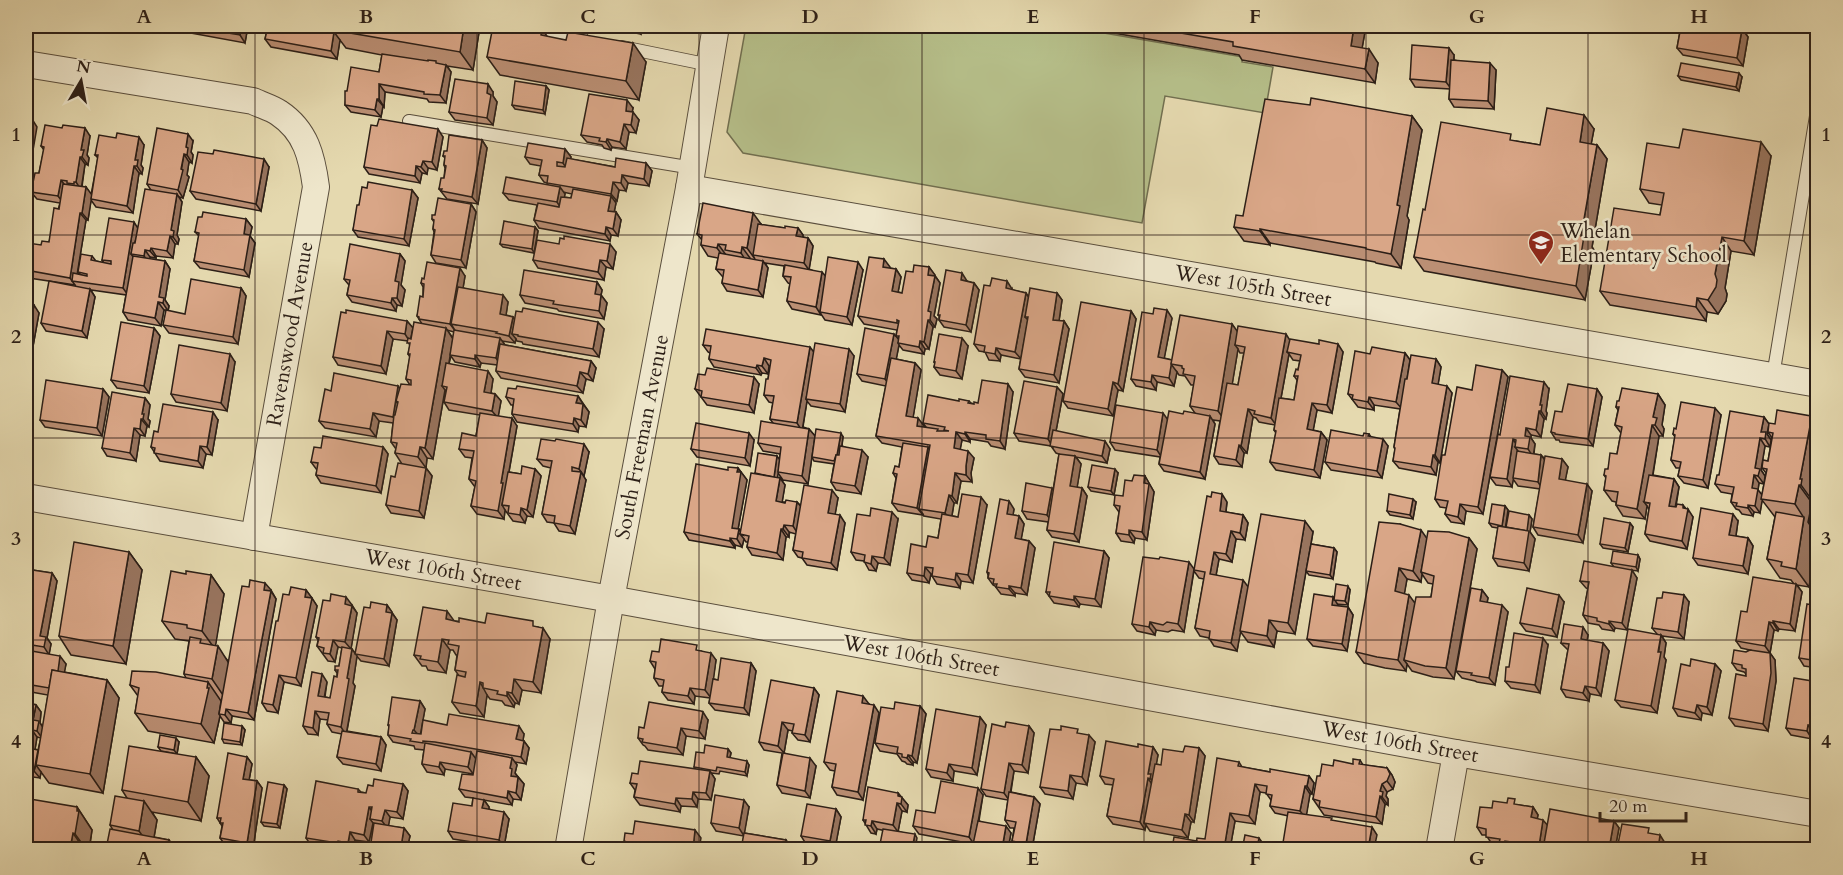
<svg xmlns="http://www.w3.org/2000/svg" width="1843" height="875" font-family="Cardo,serif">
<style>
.green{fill:#b6bf8a;stroke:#716f50;stroke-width:1.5}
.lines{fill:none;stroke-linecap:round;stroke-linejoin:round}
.lane-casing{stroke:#5a4e3d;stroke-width:14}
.street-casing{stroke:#5a4e3d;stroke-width:28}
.lane{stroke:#eee6cb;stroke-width:12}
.street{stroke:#eee6cb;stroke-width:26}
.wall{fill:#bb8f74;stroke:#2c1f17;stroke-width:1.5;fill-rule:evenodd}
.shaded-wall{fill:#98745e;stroke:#2c1f17;stroke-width:1.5}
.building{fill:#d9a687;stroke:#2c1f17;stroke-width:1.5}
.grid{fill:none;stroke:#2c1f17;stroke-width:1.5;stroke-opacity:0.55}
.labels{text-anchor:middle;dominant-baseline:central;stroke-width:5;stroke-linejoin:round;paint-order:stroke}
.poi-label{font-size:21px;fill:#2c1f17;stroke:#eee6cb;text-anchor:start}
.street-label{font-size:21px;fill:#2c1f17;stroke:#eee6cb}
.neatline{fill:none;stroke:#2c1f17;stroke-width:2}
.grid-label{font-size:20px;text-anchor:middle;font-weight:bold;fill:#2c1f17}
</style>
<rect width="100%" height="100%" fill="#e5d9af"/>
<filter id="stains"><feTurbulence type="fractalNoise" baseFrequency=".00333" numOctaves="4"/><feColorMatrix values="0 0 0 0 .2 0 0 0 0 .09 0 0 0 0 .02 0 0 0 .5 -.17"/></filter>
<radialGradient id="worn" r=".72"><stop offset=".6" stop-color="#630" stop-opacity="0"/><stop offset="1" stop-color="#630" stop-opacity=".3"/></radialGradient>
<polygon class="green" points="746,26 1093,26 1093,31 1243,57 1242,62 1273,67 1265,113 1165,96 1142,223 743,153 727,132"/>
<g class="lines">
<defs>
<g id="lane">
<polyline points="524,26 582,38"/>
<polyline points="622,47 710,65"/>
<polyline points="409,121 693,168"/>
<polyline points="1773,376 1818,104"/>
</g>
<g id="street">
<path d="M26,64l227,37c8,4 19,7 26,12 27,18 33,44 37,74l-62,350"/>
<polyline points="689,188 1818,384"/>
<polyline points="26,497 611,599 1456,753 1818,814"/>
<polyline points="568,850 611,599 689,188 716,26"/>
<polyline points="1439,850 1456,753"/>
</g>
</defs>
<use href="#lane" class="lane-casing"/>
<use href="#street" class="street-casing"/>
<use href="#lane" class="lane"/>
<use href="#street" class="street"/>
</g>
<g class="wall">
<polygon points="147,26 175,26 174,30 168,29 167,31 152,28 150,26"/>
<polygon points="176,26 248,26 245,43 180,31"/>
<polygon points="268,26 480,26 473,70 447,66 451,72 446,103 429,102 427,99 385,92 384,107 383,106 381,117 351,112 345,105 347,91 379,72 382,55 346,48 340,40 337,59 271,47 265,39"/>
<polygon points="605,26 651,26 650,32 642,30 641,34 606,27"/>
<polygon points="1103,26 1366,26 1362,48 1378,63 1375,83 1242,60 1239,55 1108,32"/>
<polygon points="1681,26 1749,26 1747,33 1745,33 1748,37 1743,66 1683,55 1677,48"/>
<polygon points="542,29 547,37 646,62 639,100 500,75 487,57"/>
<polygon points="1454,55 1454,60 1496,70 1494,109 1454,107 1449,99 1450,89 1415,87 1410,79"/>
<polygon points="1678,76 1742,77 1739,91 1681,80"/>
<polygon points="546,86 549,90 545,114 515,109 512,105"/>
<polygon points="493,92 493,96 497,102 493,125 455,120 449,112"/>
<polygon points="1310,105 1412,116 1422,130 1407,216 1409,220 1401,268 1376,263 1375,262 1270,243 1270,245 1244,241 1234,227 1243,216"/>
<polygon points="633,108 632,112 639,120 636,133 629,132 626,149 612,147 611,150 604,148 602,145 587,142 581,135"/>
<polygon points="377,126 443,137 437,170 428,168 427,174 422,173 420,183 369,174 364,167"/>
<polygon points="1594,129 1591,144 1597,145 1607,159 1592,247 1594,250 1585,300 1424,271 1414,257 1425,210 1516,141 1540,145"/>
<polygon points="90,136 87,155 89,158 88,165 85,164 82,187 86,187 91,195 98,158 95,155 144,145 141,165 143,168 142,174 139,173 133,213 96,207 91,200 88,220 86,220 77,274 80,274 78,272 92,256 96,261 104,263 102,260 138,227 151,190 147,184 193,141 191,152 193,155 192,163 189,162 187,175 189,177 183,198 179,197 182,202 177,235 179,239 178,244 175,244 173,258 156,256 156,258 150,257 150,259 165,261 170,269 165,300 169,306 168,311 164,310 161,326 128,320 123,312 126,295 91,290 95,297 87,338 46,331 41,323 76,287 75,285 29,278 26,273 26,258 41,245 49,242 60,203 37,199 31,192 39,173 44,150 41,146"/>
<polygon points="482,140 487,148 478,204 447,199 439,189 444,178 445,168 444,165 445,158 443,156 447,151"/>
<polygon points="1679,148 1771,156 1754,255 1731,251 1725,288 1727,294 1726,301 1718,314 1707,312 1706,321 1610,305 1600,291 1660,215 1662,205 1649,203 1640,189"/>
<path d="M565,149l6,8 -1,2 45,8 31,-4 6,8 -3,15 -21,-3 -2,8 -7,-1 -2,11h-3l2,2 -2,9h2l5,8 -3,16 -7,-1 -1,6 -71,-13 -5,-8 3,-15 -28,-5 -6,-7 45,-8 -1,-2 -3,-1 -5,-7 2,-9 -11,-2 -5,-7zM563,192l9,2 -1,4 -7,-1 1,-3z"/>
<polygon points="269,167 261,211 196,199 190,191"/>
<polygon points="367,188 412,190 418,198 409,246 358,237 353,230 359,205"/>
<polygon points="471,204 476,212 466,268 436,263 431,255 434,232 433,229 434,222 432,219 435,215"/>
<polygon points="246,219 252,227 250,236 255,243 249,277 200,268 194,261 199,236 195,232"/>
<polygon points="761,224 761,225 785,228 798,228 803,235 803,237 808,238 813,246 809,269 825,276 863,270 852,325 825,320 821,314 821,315 792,309 787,301 790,284 788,283 783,276 784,266 765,263 768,268 763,297 727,291 722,283 723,277 722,276 716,269 718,258 708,256 701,245 702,240 697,234"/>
<polygon points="535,227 538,231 534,253 503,247 500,244"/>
<polygon points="564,239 616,252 613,269 606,267 604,280 538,268 533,260 559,244"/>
<polygon points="400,254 405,261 401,285 405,290 402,306 397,305 396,311 352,302 347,295 349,285 344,279"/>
<polygon points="890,267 889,268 896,269 901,277 898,292 902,293 913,272 929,267 940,283 934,316 937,319 935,327 933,327 929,349 925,349 924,354 903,350 899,345 896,359 915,363 921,370 913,417 924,426 924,427 926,427 923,423 959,401 969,401 971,403 974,404 1013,392 1005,449 991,446 988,442 970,439 970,442 962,440 960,449 974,458 971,473 972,482 961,481 957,503 954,503 952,516 958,517 987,505 973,583 961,581 960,588 937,584 932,576 932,575 931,574 929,583 912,580 907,573 926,547 938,538 941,519 924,516 923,514 923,515 898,511 892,503 896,478 893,473 899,467 902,447 882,443 876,436 886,386 862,381 857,374 898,340 896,336 897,330 864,324 858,316"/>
<path d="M465,276l-2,12 45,14 -2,13 7,2 1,2 90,10 -5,28 -76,-13 -1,-2 -5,-1 -1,-2 -1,4 -13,-2 3,4 86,16 5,7 -3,13 -7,-2 -3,14 -82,-15 -5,-7 1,-6 -16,-2 -1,4 -25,-5 -4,-6 -2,8 44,15 -2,14 4,1 6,7 -3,15 19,10 -8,46 12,2 14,-5 6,7 -8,41 -6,-1 -2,7 -12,-2 -8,-11 -1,9 -27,-5 -6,-8 4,-19 -6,-8 3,-21 -7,-1 -6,-8 17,-13 4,-21 -31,-5 -5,-8 2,-11 -1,-1 -12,69 -6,-1 -1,10 6,8 -8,42 -33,-5 -5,-8 9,-28 7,-13 -7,-11 1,-4 -5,-7 2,-19 -14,-2 -3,16 -51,-9 -6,-7 12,-30 67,-5 1,2 11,-3 -4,-6 4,-22 -2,-3 2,-8 -2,-5 -15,-2 -7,35 -48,-9 -5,-8 74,-36 6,7 9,-4 -5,-8 6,-19v-10l-2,-4 3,-4zM447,330l7,2 -1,6z"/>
<polygon points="967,281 974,283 979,290 971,332 944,327 939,320 939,316 938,315"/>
<polygon points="597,282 602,290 601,295 607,303 604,319 559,311 557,309 525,303 520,295"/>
<polygon points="241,288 246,296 238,344 169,333 163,325 185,314"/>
<polygon points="1012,289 1012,290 1026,293 1029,298 1057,293 1062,300 1059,321 1064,321 1069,329 1059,383 1025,377 1019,369 1028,320 1021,359 1001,355 1000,361 989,360 985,352 979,351 974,344"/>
<polygon points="26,304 39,313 32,352 29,351 27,368 30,373 29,382 26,381"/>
<polygon points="1131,311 1136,319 1123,391 1118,390 1113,416 1068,408 1063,401"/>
<path d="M1172,318l-8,40 8,2 60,-36 5,8 53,8 53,12 -11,61 -15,-3 -4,20 8,2 6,8 -7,38 -44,-8 -6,-8 6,-29 -2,-3 1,-5 -16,-3 -3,-4 -3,-1 -6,36h-3l-2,14 -23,-3 -5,-8 6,-35 -7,-1 2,4 -10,55 -41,-8 -5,-7 1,-7 -45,-7 -5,-8 58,-23 15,-5 12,-1 -5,-7 4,-21h-3l-6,-9 -6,-1 -2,-3 -3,14 -17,-4 -1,8 -20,-4 -5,-7zM1238,349l2,4h4l-6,32 -6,-1zM1289,354l4,6 7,1 -2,9 -4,6 3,4 -3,20 -13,-2z"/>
<polygon points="154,328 160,336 149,393 117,388 111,380"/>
<polygon points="703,345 813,351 854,356 845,412 811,406 807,401 803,427 809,429 815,436 808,484 783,480 778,473 777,477 780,478 785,485 782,502 797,502 801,506 838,498 835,514 845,523 837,570 807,565 802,558 798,557 793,550 796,534 789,532 789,537 786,537 783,560 752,555 747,547 748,542 746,542 744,539 742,547 735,545 735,548 689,540 684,532 728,470 738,468 747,480 738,529 741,531 755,473 780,459 780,454 763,451 758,443 773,423 770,419 773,403 769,402 764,395 768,379 770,366 769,366 768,374 762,373 761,375 714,367 709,359 710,353 708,352"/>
<polygon points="968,346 962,379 940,375 934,367 935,364 934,362"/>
<polygon points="1405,353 1410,360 1407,379 1436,359 1441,367 1438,384 1452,393 1440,463 1438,462 1436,475 1399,468 1393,461 1395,450 1394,447 1400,409 1374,405 1374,410 1358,407 1348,394 1370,354"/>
<polygon points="235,362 227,411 176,402 171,394"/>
<polygon points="1502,370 1508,377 1483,514 1466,511 1464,524 1451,522 1445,514 1447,508 1440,507 1435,499 1445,455 1472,390"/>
<polygon points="759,384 754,413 707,405 695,389"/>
<polygon points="1057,387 1063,394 1056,431 1110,449 1107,463 1076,457 1081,464 1077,487 1082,488 1087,496 1079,542 1052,537 1047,530 1048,522 1027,519 1022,511 1053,490 1059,454 1056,453 1051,446 1019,441 1014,433"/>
<polygon points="103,389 109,397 102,436 45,427 40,420"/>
<polygon points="1549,389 1546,411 1547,413 1546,419 1544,419 1541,437 1531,435 1531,438 1535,444 1534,454 1541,455 1545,459 1562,459 1568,467 1565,480 1592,491 1583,543 1538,535 1533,527 1540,489 1518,486 1513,479 1512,487 1496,485 1490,477 1500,435"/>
<polygon points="1597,389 1602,397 1593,446 1560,442 1559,440 1556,440 1551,432 1562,412"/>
<polygon points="1658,394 1665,405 1662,425 1664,429 1663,436 1659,436 1653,475 1674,479 1679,487 1676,507 1686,509 1693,517 1687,549 1650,541 1645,534 1649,509 1647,506 1645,519 1623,516 1616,505 1616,502 1612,501 1604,490 1606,478 1604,475 1617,454 1621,433 1615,425 1618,410 1616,407 1619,401"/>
<polygon points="578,396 589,412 586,427 579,426 578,432 517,422 512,414 513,405 511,405 506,397"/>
<polygon points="145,398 150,405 148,419 150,421 149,427 147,426 145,436 140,435 136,461 107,456 102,448"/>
<polygon points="1721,415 1708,488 1684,483 1678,476 1680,468 1676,468 1671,460 1675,437 1673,434 1676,429"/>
<path d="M1811,416l7,9v47l-5,23 2,3 -1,5h-2l-4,19 9,14 -8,51 -12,-2 5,7 -7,39 -16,-2 -1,2 -4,-1 -4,23 5,7 1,21 -8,50 -33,-5 -6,-8 17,-44 -2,-2 -7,-2 -5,-7 14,-11 4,-2 -9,-2 -5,-7 11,-29 47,-28 -3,-4 -11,-2 -13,-19 8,-42 -13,-17 -2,13 -6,-1 -1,4 -11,-2 -3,-4 -3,-1 -5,-7 1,-8 -11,-2 -6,-8 4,-9 45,-58 5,7h6zM1768,432l4,6 -4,23 -6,7 4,5 -4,22 -4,-5 1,-7 5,1 1,-8 -4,-6 4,-24 5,1 1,-7 -4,-6z"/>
<polygon points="218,420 212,455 206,454 203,468 160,461 151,447 158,432"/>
<polygon points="1369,434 1371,437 1388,446 1382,478 1331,470 1325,462 1363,436"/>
<polygon points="843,437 842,446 868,457 861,494 836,490 831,482 834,464 814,461 812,457"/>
<polygon points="754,440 750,466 697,457 691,449"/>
<polygon points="383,447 388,454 381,493 321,483 316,475 317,470 311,462 321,448"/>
<polygon points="589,452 584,476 583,476 586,480 575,534 559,531 554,523 547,522 542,514 551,468 543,466 537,459"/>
<polygon points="1118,473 1114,495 1091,491 1088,487"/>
<polygon points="1145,476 1154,492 1147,540 1135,538 1134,543 1121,541 1116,533 1119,512 1114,505 1123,496 1132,481"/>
<polygon points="1227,502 1226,512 1243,515 1248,523 1245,540 1236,539 1232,562 1219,559 1216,575 1248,587 1313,532 1311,544 1334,548 1337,552 1333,579 1309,575 1306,571 1295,634 1277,631 1274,647 1248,642 1240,631 1241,627 1237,651 1214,646 1209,638 1200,636 1195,628 1204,579 1199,578 1194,571 1184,632 1172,630 1168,632 1156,630 1155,635 1137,631 1132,624 1194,569"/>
<polygon points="1416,502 1413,519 1390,515 1387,511"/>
<polygon points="1505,506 1508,510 1506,527 1529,515 1532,519 1530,532 1535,539 1529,571 1498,566 1493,558 1498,528 1492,527 1489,523"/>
<polygon points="1014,509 1013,515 1019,516 1024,524 1021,539 1029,541 1035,548 1027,595 1015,593 1015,596 1001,594 995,586 993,585 988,578 988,575 987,572"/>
<polygon points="898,519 890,565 878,563 876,571 869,570 864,561 856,560 851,552"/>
<polygon points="1738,521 1736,536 1748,538 1753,546 1748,574 1698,565 1693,558"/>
<polygon points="1630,523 1633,527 1628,552 1603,548 1600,544"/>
<path d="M1400,524l26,14h43l8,11 -23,130 -21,-2 -21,-6 -5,-7 -1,7 -21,-3 -21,-5 -8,-11zM1422,574l6,9 5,1 -2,13 -16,6 -11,-9 3,-15 14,3z"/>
<polygon points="1818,540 1818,585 1816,584 1811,577"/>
<polygon points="1104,551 1109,558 1101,607 1080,604 1079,607 1054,603 1046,592"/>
<polygon points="129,552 142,570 126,664 71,655 59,636"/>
<polygon points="1638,555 1640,559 1638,571 1630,570 1637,578 1627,630 1615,628 1614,631 1602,629 1599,625 1588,623 1583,615 1588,589 1586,588 1580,581 1614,567 1611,563"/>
<path d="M26,569l26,4 5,8 -10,57 4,6 -2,10 17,10 -2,8 43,8 12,18 -16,95 -54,-10 -8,-11 -1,6 -14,-2v-74l10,3 5,7 -1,11 3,4 5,-32 -22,-4zM37,737l4,1 -3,12 -3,-1z"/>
<polygon points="186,574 211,575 224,594 215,646 229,662 271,590 276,599 254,720 232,716 231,723 224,722 220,716 214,743 148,731 135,713 138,696 130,685 186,678 184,674 189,641 175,639 162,621"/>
<polygon points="306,590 317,606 301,686 284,682 278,713 267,711 262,703 278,621 289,595"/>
<polygon points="1350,590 1348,605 1337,604 1338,606 1348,607 1353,615 1347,651 1313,646 1307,639 1333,597 1334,599"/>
<polygon points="1482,590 1488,598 1487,602 1508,612 1495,685 1477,682 1475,681 1462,678 1456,671"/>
<polygon points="1564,602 1557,637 1526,631 1520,623"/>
<polygon points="1689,602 1684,639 1662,636 1666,643 1664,657 1666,660 1657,713 1621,707 1615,700 1657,634 1652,628"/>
<polygon points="352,605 357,613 351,648 357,656 353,683 355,686 347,731 381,737 386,745 381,771 343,764 337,757 342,734 332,732 327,724 328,720 320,719 318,735 308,734 303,726 327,682 325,697 330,698 337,677 337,673 335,670 339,666 342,648 338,647 335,662 328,661 317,646 318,640 316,637"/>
<polygon points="387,605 397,620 389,666 361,661 355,654 370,608"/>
<polygon points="1818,606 1818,668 1804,666 1799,658"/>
<polygon points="454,621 538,627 550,639 541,693 522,690 519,704 515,703 514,707 505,705 502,701 490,699 487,695 484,717 460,713 452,702 459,676 455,670 457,655 456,655 453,650 450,650 446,673 428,670 426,666 422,666 414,655"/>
<polygon points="1588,635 1587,641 1603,643 1609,651 1601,696 1590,694 1589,701 1566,697 1561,689 1568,650 1561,643"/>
<polygon points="1548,645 1540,693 1511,688 1505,681"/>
<polygon points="701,651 716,660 713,679 718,680 751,663 756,671 749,715 715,710 709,703 710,698 695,696 694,704 668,700 662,692 663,686 659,686 654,678 655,669 650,661 659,652"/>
<polygon points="1715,664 1721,671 1712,715 1702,713 1701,720 1678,716 1673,708 1690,666"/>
<polygon points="1818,682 1818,734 1814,733 1812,739 1791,735 1786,728"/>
<polygon points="814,688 819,695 810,742 798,740 792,733 793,731 788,730 784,753 816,766 810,798 782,793 777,785 782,753 764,750 759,742"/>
<polygon points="420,701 425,709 420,734 447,725 524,734 523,740 529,748 526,764 515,762 517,765 515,773 524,784 521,800 513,799 512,805 484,800 489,807 489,809 509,819 504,847 453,839 448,831 472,806 473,798 465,797 459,789 473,774 445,769 444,775 427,772 422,764 424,750 415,749 414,746 393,742 388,735 389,727 388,725"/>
<polygon points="869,704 879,713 863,800 837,795 832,787 835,771 830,770 824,762"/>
<polygon points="920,706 926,714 917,763 913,762 913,765 907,764 905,762 902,761 897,754 880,751 875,743 894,709"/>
<polygon points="980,717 986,725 977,775 954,771 953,781 931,777 926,769"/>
<polygon points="708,720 705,739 686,736 683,755 648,750 645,746 643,745 638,738 644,728"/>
<polygon points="242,726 245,730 242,745 224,743 222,739"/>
<polygon points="1029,726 1034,733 1028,773 1014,771 1011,792 1034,797 1040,804 1032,849 1017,849 1012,841 1014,828 1010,828 1005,820 1008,800 986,796 981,789 1005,727"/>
<polygon points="1081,734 1095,742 1087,785 1076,783 1073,799 1045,794 1040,787"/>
<polygon points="179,742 177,754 161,751 158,747"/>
<polygon points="1138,747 1153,747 1158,755 1156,764 1161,765 1183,752 1199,748 1205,756 1194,822 1191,822 1188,838 1150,831 1146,825 1145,830 1113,824 1107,816 1113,785 1105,784 1100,776"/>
<polygon points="728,749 731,753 730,758 749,765 747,776 720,771 719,774 711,773 715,779 711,800 698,799 697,807 681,806 680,812 640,805 634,797 635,790 630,783 638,774 695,769 694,767 704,753"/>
<polygon points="196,757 209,776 201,821 152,812 157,820 154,837 169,840 175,849 106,849 113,830 110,825 127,798 122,790"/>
<polygon points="247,757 252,764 249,780 257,781 262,788 253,849 245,849 226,846 220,838 222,826 217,818"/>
<polygon points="1360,760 1363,765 1387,768 1392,775 1395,782 1393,789 1387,792 1386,796 1388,799 1388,805 1385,804 1382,824 1324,815 1313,799 1320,776 1333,766 1353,764"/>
<polygon points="1239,762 1242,767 1270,772 1309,776 1314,783 1312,794 1310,794 1306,815 1334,821 1377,835 1275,813 1270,806 1271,800 1266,793 1260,792 1255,824 1235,821 1230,848 1243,845 1264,845 1264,849 1172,849 1197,841 1205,839"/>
<polygon points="403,784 408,791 403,819 390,817 388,826 404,828 410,836 407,849 370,849 374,824 373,823 369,842 355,840 353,849 335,849 311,845 306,838 358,789 361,792 366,793 373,786"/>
<polygon points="284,785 287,789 280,828 264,826 261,822"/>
<polygon points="898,793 908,805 907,812 902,811 898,831 917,838 877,829 876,834 871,833 863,820"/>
<polygon points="983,795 979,821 1011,833 1008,849 972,849 973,844 919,834 913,826 935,813"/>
<polygon points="29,805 77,807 92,830 90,845 98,847 100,849 26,849"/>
<polygon points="1519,805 1533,807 1538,815 1537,819 1547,825 1614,821 1619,828 1615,849 1520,849 1511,848 1511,849 1504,849 1501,846 1492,844 1486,835 1482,835 1477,827 1492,808"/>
<polygon points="749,807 744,833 786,840 791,848 791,849 741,849 744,836 716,831 711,823"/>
<polygon points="836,809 841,817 835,848 806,844 801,836"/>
</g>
<g class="shaded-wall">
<polygon points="242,26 248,26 245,43 240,35"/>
<polygon points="464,26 480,26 473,70 460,52"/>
<polygon points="636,26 638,26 642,30 641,34"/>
<polygon points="645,26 651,26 650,32"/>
<polygon points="1354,26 1366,26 1360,60 1351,46"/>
<polygon points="1742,26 1749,26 1747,33"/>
<polygon points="542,29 555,48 541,35"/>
<polygon points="1742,29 1748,37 1743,66 1737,58"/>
<polygon points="334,32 340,40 337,59 331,51"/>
<polygon points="633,43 646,62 639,100 626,81"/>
<polygon points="1449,48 1454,55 1452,90 1446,82"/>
<polygon points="1369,49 1378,63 1375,83 1365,69"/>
<polygon points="1490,63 1496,70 1494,109 1488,101"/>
<polygon points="446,65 451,72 446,103 440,95"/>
<polygon points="1739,73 1742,77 1739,91 1736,87"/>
<polygon points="379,84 385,92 384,107 379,99"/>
<polygon points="488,84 493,92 493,96 497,102 493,125 487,118 487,93"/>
<polygon points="546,86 549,90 545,114 543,110"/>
<polygon points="377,99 383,106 381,117 375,110"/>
<polygon points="627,100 633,108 631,118 626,111"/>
<polygon points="633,112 639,120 636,133 631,125"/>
<polygon points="1584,115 1594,129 1589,156 1580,142"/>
<polygon points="1412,116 1422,130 1407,216 1409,220 1401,268 1391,254 1397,205"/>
<polygon points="32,119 37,127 26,191 26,153"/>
<polygon points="624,124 629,132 626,149 620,142"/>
<polygon points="85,128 90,136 87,155 89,158 88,165 82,157 81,150"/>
<polygon points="438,129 443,137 437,170 432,162"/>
<polygon points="188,134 193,141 191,152 193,155 192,163 187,155 186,147"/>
<polygon points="139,137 144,145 141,165 143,168 142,174 137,166 135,160"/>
<polygon points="607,139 612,147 611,150 606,142"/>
<polygon points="482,140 487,148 478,204 472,197"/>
<polygon points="1761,142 1771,156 1754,255 1744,241"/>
<polygon points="1597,145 1607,159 1592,247 1594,250 1585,300 1576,286 1581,236"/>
<polygon points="565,149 571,157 568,171 563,163"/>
<polygon points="184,154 189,162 187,175 189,177 183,198 178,190"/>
<polygon points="80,157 85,164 81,190 76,182"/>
<polygon points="264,159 269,167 261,211 256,204"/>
<polygon points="423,161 428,168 427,174 421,167"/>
<polygon points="646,163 652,171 649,186 644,179"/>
<polygon points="134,166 139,173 133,213 127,206"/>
<polygon points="416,166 422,173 420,183 415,176"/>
<polygon points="622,175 628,183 626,191 621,183"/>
<polygon points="61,180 67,188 64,204 58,196"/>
<polygon points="613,182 619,190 617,201 611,194"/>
<polygon points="86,187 92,195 88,220 82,213"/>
<polygon points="560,187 565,194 562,210 557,202"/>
<polygon points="412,190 418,198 409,246 404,239"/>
<polygon points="177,194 182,202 177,235 179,239 178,244 173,237 171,230"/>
<polygon points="611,196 616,203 613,218 608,211"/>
<polygon points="471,204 476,212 466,268 461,260"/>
<polygon points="616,212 621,220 618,236 613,229"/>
<polygon points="80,213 86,220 76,281 72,281 75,285 70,278"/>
<polygon points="753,213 761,224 756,255 753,255 755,259 747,248"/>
<polygon points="246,219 252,227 250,236 255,243 249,277 244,270 244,234"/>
<polygon points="134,222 139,230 131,254 134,258 128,295 123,288"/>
<polygon points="535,227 538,231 534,253 532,249"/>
<polygon points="606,227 611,235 610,241 605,234"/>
<polygon points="798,228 803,235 802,244 796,236"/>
<polygon points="1260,229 1270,243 1270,245 1260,231"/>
<polygon points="170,236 175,244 173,258 167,251"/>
<polygon points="1722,237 1731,251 1725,288 1727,294 1726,301 1718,314 1708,300 1715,274"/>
<polygon points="808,238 813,246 809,270 804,263"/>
<polygon points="610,244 616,252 613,269 607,261"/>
<polygon points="718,244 726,255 725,259 717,248"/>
<polygon points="742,247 750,258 748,264 741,253"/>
<polygon points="151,248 156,256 156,258 150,251"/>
<polygon points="145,250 150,257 149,263 144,256"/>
<polygon points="400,254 405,261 401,285 405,290 402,306 397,298 395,281"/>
<polygon points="884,259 890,267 888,275 883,267"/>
<polygon points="600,260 606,267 604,280 598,272"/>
<polygon points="165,261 170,269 165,300 169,306 168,311 159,297"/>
<polygon points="763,261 768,268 763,297 758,290"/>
<polygon points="858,262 863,270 852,325 847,317"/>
<polygon points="929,267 935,275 933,282 928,275"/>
<polygon points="460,268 465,276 457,325 451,324 456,332 450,324"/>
<polygon points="896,269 901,277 897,298 892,291"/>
<polygon points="822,272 828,279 820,312 821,315 816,307"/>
<polygon points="962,273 967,281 961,280"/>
<polygon points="935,276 940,283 934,316 937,319 935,327 930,320 928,311"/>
<polygon points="1007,281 1012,289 1011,296 1006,288"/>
<polygon points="597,282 602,290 600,302 595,294"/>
<polygon points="974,283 979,290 971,332 966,325"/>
<polygon points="241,288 246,296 238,344 233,337"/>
<polygon points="90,289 95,297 87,338 82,331"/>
<polygon points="1026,293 1031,301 1025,317 1028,320 1021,359 1015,352"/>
<polygon points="1057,293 1062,300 1058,328 1053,320"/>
<polygon points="503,295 508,302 505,322 500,314"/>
<polygon points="601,295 607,303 604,319 599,311"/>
<polygon points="392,298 397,305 396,311 391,303"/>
<polygon points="1697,298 1707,312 1706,321 1696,307"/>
<polygon points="158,302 164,310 161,326 155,318"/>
<polygon points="34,305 39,313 32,352 27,344"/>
<polygon points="1167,310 1172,318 1163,365 1158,357"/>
<polygon points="1131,311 1136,319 1123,391 1118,384"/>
<polygon points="513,317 518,324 512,334 516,339 515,343 509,336"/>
<polygon points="928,320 933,327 929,349 924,342"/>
<polygon points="407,321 413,328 410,342 405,334"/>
<polygon points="1064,321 1069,329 1059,383 1054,375"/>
<polygon points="598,322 604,329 599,357 593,349"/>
<polygon points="1232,324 1240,335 1235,345 1238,349 1226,422 1218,411"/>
<polygon points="154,328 160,336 149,393 144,386"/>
<polygon points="446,328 453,339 445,386 442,386 445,390 433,459 425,448"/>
<polygon points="387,331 393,339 386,374 381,366"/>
<polygon points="894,334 900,341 898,343 899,345 891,387 885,379"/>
<polygon points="1286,334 1291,342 1287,352 1289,354 1276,425 1271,418"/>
<polygon points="500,338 505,345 501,366 496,358"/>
<polygon points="962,338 968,346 962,379 956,371"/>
<polygon points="920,341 925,349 924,354 919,347"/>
<polygon points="1338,344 1343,352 1332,413 1327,405"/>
<polygon points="26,345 29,351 27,368 30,373 29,382 26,377"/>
<polygon points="810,347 816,355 806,399 807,401 802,431 797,423"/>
<polygon points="996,348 1001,355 1000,361 995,354"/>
<polygon points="849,349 854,356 845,412 840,404"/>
<polygon points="1405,353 1410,360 1402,409 1396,402"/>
<polygon points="230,354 235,362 227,411 221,403"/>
<polygon points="475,355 481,363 480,367 475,359"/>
<polygon points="764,358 769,366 768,374 762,366"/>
<polygon points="1436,359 1441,367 1437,391 1432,383"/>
<polygon points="591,361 596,368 593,381 588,374"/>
<polygon points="915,363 921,370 912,424 906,416"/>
<polygon points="1171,364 1177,372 1174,386 1169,378"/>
<polygon points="757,365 762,373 761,375 756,368"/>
<polygon points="1502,370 1508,377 1483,514 1478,507"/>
<polygon points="488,371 493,379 490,399 484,392"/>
<polygon points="580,372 586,379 583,393 577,386"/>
<polygon points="1152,375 1157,382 1156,390 1151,382"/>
<polygon points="754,377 759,384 754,413 749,405"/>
<polygon points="1113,382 1118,390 1113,416 1108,409"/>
<polygon points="1544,382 1549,389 1546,411 1547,413 1546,419 1541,411 1540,405"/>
<polygon points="1008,384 1013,392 1005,449 1000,441"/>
<polygon points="398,386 403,393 398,402 396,401 400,408 398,424 393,417"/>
<polygon points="1447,386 1452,393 1440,463 1435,455"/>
<polygon points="1057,387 1063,394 1053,447 1048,439"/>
<polygon points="103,389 109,397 102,436 97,428"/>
<polygon points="1597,389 1602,397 1593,446 1588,439"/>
<polygon points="495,394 501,401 498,418 492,411"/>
<polygon points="1658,394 1665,405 1662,425 1664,429 1663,436 1655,425 1653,417"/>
<polygon points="578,396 583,404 576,403"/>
<polygon points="1369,397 1374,405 1374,410 1368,402"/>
<polygon points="145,398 150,405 148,419 150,421 149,427 143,419 142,414"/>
<polygon points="1312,403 1317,410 1312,437 1307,429"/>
<polygon points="583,404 589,412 586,427 581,420"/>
<polygon points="1715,408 1721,415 1708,488 1703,480"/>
<polygon points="1248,409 1253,417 1247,453 1241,446"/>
<polygon points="1539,411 1544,419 1541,437 1536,430"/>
<polygon points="213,412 218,420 212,455 207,447"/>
<polygon points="373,413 379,421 376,437 370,429"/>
<polygon points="1163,413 1168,420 1162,458 1157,450"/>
<polygon points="1210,416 1215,424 1205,479 1200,472"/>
<polygon points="1811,416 1818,425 1818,435 1812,426"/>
<polygon points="1764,417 1769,424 1767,434 1771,440 1770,447 1761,432"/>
<polygon points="512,418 517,426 506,488 502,505 505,510 504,519 498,511 501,483"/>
<polygon points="574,418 579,426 578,432 573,424"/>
<polygon points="918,418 924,426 922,433 917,426"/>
<polygon points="141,419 147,426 145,436 140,429"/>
<polygon points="1652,425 1659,436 1648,503 1644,502 1647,506 1645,519 1637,509"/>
<polygon points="1810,426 1818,437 1818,472 1813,495 1815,498 1814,503 1801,485 1800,479"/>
<polygon points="134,428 140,435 136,461 130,453"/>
<polygon points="1526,428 1531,435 1531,438 1535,444 1533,457 1528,449 1525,436"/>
<polygon points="809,429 815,436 808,484 802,476"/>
<polygon points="956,432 962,440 959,456 954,448"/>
<polygon points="965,432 970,439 970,442 965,434"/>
<polygon points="1321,432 1327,440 1320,478 1314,470"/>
<polygon points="749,433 754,440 750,466 745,458"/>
<polygon points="841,433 843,437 839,465 836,461"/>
<polygon points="1760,438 1765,446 1761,470 1765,476 1764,484 1758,476 1755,468"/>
<polygon points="1383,439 1388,446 1382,478 1377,471"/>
<polygon points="1513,439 1518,447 1515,447 1518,451 1512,487 1507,479"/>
<polygon points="1105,441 1110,449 1107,463 1102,456"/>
<polygon points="584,444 589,452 584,476 579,469"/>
<polygon points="1239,445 1244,453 1242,467 1236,460"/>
<polygon points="200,446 206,454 203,468 198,461"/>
<polygon points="383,447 388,454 381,493 376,486"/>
<polygon points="420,447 427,458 426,468 418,457"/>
<polygon points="928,447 933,455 919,509 923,514 923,515 917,508"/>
<polygon points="862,450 868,457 861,494 855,486"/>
<polygon points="968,451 974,458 971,473 972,482 966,475 966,466"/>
<polygon points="1433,455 1438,462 1436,475 1431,467"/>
<polygon points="1541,455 1547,463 1543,490 1538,482"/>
<polygon points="777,456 780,460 777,481 774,477"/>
<polygon points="1075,456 1081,464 1076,494 1070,486"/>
<polygon points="1562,459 1568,467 1564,487 1559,479"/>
<polygon points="426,468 432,476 424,518 419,511"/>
<polygon points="738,468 747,480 737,535 732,528"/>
<polygon points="535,469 541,476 533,517 527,510"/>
<polygon points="1115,469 1118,473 1114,495 1111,491"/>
<polygon points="581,472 586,480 575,534 570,526"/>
<polygon points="955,473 961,481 957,503 952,496"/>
<polygon points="1754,475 1759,483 1758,490 1763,496 1760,513 1755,506 1752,488"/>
<polygon points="1145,476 1154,492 1147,540 1142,532"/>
<polygon points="780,478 785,485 781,509 776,501"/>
<polygon points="1674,479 1679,487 1674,513 1669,506"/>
<polygon points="1587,484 1592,491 1583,543 1578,535"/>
<polygon points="1799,485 1812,503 1808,522 1817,536 1809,587 1796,569 1804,518 1795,504"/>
<polygon points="1052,488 1057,495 1053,523 1047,515"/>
<polygon points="1082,488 1087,496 1079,542 1074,534"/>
<polygon points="832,490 838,498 834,521 828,513"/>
<polygon points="1222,494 1227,502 1225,518 1220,511"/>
<polygon points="949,495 954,503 951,521 945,513"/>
<polygon points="981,497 987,505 973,583 968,575"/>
<polygon points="1413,499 1416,502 1413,519 1410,515"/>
<polygon points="1009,501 1014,509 1012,521 1007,514"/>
<polygon points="797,502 803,509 798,534 793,526"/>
<polygon points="1460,504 1466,511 1464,524 1458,517"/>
<polygon points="1683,505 1688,511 1688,509 1693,517 1687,549 1682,541"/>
<polygon points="1748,505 1754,512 1753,516 1748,508"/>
<polygon points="1505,506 1508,510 1505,530 1502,526"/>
<polygon points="521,508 527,516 525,523 520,515"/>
<polygon points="892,512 898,519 890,565 884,558"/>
<polygon points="1733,514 1738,521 1735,542 1729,535"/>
<polygon points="840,515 845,523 837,570 831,563"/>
<polygon points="1243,515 1248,523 1245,540 1240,533"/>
<polygon points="1529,515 1532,519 1530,532 1535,539 1529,571 1524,563 1526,533"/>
<polygon points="1019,516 1024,524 1020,546 1015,538"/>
<polygon points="1305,521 1313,532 1295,634 1288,623"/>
<polygon points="1630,523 1633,527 1628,552 1625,548"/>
<polygon points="784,525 789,532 789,537 783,529"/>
<polygon points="739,529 743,535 740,534 744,539 742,547 737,539"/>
<polygon points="781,529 786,537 783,560 777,553"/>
<polygon points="1129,530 1135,538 1134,543 1129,535"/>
<polygon points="1421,530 1428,540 1421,572 1422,574 1421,582 1413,571"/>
<polygon points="1231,531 1236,539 1232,562 1226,554"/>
<polygon points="730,538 735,545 735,548 730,541"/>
<polygon points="1469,538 1477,549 1454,679 1446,668"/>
<polygon points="1748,538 1753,546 1748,574 1743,566"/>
<polygon points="1029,541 1035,548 1027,595 1021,588"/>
<polygon points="1334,548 1337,552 1333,579 1330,575"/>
<polygon points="1104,551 1109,558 1101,607 1095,599"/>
<polygon points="129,552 142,570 126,664 113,646"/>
<polygon points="1214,552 1219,559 1215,581 1210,574"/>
<polygon points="1638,555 1640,559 1638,571 1636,567"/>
<polygon points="872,556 878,563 876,571 871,564"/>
<polygon points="1189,562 1194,569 1184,632 1178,624"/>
<polygon points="925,567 931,574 929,583 924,576"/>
<polygon points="1399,568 1407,579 1403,602 1395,591"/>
<polygon points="1632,570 1637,578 1627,630 1622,623"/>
<polygon points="52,573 57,581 47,638 51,644 49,655 44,647 40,636"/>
<polygon points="956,573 961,581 960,588 955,580"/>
<polygon points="211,575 224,594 215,649 202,631"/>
<polygon points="1243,580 1249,588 1237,651 1231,643"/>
<polygon points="265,583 271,590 269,598 264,590"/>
<polygon points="1796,584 1802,592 1795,631 1790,624"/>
<polygon points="1009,586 1015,593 1015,596 1009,589"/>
<polygon points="1348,586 1350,590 1348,605 1345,601"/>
<polygon points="306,590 312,598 311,603 312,598 317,606 301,686 296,678"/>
<polygon points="1482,590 1488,598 1486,608 1480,601"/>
<polygon points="271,591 276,599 254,720 248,713"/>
<polygon points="1409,595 1417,606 1404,660 1407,664 1406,671 1398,660"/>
<polygon points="1559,595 1564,602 1557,637 1552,629"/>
<polygon points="1684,595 1689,602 1684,639 1678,632"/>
<polygon points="1074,596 1080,604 1079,607 1074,600"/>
<polygon points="346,597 352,605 350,612 345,604"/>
<polygon points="1333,597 1338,605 1337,612 1332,605"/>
<polygon points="387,605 392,612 391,619 386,612"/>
<polygon points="1502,605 1508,612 1495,685 1489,678"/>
<polygon points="352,606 357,613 351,649 345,642"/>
<polygon points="1348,607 1353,615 1347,651 1342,644"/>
<polygon points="447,611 455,622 446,619"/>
<polygon points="392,613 397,620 389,666 384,659"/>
<polygon points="1269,620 1277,631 1274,647 1267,636"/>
<polygon points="1609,621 1615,628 1614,631 1609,624"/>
<polygon points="1773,621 1779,629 1778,631 1773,623"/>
<polygon points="1150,622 1156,630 1155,635 1149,627"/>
<polygon points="1769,622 1774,630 1770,653 1765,646"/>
<polygon points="1583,627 1588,635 1586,647 1581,639"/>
<polygon points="543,628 550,639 541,693 533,682"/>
<polygon points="1661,635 1666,643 1664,657 1666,660 1657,713 1651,706"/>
<polygon points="1543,638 1548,645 1540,693 1535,685"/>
<polygon points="442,639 450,650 446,673 438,662"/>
<polygon points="333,640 338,647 335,662 330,654"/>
<polygon points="1603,643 1609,651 1601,696 1596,688"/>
<polygon points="218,646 230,665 225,698 212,679"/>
<polygon points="352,649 357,656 353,683 355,686 346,735 341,727 347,678"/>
<polygon points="711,653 716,660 711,698 705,690"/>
<polygon points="1770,653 1775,660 1776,681 1768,731 1763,724"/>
<polygon points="60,656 66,664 60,697 54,689"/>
<polygon points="751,663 756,671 749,715 744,708"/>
<polygon points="1715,664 1721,671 1712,715 1707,707"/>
<polygon points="322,674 327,682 323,704 318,696"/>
<polygon points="279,675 284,682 278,713 273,705"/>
<polygon points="514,679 522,690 519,704 512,693"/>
<polygon points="107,680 119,698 103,793 90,774"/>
<polygon points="208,682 221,701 219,714 220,716 214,743 201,724"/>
<polygon points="480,682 487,695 484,717 476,706"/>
<polygon points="1585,686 1590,694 1589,701 1583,693"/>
<polygon points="690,688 695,696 694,704 688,696"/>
<polygon points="814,688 819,695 810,742 805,735"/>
<polygon points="507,692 515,703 514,707 507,696"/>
<polygon points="863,696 869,704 867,711 862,703"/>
<polygon points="420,701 425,709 420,737 414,730"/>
<polygon points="36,705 41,712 40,723 44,729 42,738 37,731 33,720"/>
<polygon points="874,705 879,713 863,800 858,792"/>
<polygon points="1697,705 1702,713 1701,720 1695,713"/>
<polygon points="920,706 926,714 917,763 912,756"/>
<polygon points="226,709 232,716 231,723 225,715"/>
<polygon points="315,711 320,719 318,735 313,728"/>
<polygon points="703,712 708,720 705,739 699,731"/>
<polygon points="980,717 986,725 977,775 972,768"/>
<polygon points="782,722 788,730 784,753 778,746"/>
<polygon points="1808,725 1814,733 1812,739 1807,731"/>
<polygon points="242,726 245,730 242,745 240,742"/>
<polygon points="519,726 524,734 522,747 516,739"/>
<polygon points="1029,726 1034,733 1028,773 1022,765"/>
<polygon points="681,728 686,736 683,755 677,748"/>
<polygon points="32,730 37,737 34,756 28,748"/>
<polygon points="1089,735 1095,742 1087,785 1082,777"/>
<polygon points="381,737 386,745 381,771 376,764"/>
<polygon points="176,738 179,742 177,754 174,750"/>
<polygon points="524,741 529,748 526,764 521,757"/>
<polygon points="1153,747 1158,755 1154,778 1155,786 1148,774"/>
<polygon points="1199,748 1205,756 1194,822 1189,815"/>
<polygon points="728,749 731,753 729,761 727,757"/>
<polygon points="471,752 476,759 474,775 468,767"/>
<polygon points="908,755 913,762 913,765 907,758"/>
<polygon points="196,757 209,776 201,821 188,802"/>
<polygon points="247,757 252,764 248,786 243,779"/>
<polygon points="512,758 517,765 515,773 517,776 516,783 511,776 510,768"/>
<polygon points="810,758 816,766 810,798 805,791"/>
<polygon points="747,761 749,765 747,776 745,772"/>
<polygon points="440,762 445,769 444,775 439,767"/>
<polygon points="1009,763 1014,771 1009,800 1004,793"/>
<polygon points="949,764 954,771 953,781 947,773"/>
<polygon points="36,765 41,772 40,778 34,771"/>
<polygon points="1387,768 1392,775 1395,782 1393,789 1387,781"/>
<polygon points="710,771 715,779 711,800 706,793"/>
<polygon points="1070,775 1076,783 1073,799 1068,791"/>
<polygon points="1309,776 1314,783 1312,794 1307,786"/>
<polygon points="518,777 524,784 521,800 516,793"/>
<polygon points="1148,778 1153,786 1144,823 1146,825 1145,830 1140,822"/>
<polygon points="257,781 262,788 253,849 252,849 247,843"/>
<polygon points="403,784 408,791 403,819 397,812"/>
<polygon points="1255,784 1260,792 1255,824 1249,816"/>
<polygon points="1382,784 1387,792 1386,796 1388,799 1388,805 1382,797 1380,791"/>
<polygon points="284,785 287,789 280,828 277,824"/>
<polygon points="1305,786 1310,794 1306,818 1300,811"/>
<polygon points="978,788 983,795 974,844 969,837"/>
<polygon points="508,791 513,799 512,805 507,798"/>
<polygon points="693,792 698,799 697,807 692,799"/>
<polygon points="898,793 908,805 907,812 901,804 898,796"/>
<polygon points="1380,796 1385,804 1382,824 1376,817"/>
<polygon points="1034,797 1040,804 1032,849 1030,849 1026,844"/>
<polygon points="676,798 681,806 680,812 675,804"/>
<polygon points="484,800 489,807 488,815 482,808"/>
<polygon points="744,800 749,807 744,836 739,828"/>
<polygon points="144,801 157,820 152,849 139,831"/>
<polygon points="897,803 902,811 898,832 893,825"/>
<polygon points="77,807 92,830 89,849 86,849 75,834"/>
<polygon points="369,807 374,814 370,819 373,823 369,842 364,835"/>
<polygon points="1533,807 1538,815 1536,825 1531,817"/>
<polygon points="836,809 841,817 835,849 830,841"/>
<polygon points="385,810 390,817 388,829 382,821"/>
<polygon points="504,812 509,819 504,847 499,840"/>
<polygon points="1230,813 1235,821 1230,849 1224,849"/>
<polygon points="1185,814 1191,822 1188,838 1182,830"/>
<polygon points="1543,820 1549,827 1545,849 1542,849 1539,846"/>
<polygon points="872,821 877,829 876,834 871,826"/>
<polygon points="1614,821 1619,828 1615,849 1609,849"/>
<polygon points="1006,826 1011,833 1008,849 1002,849"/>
<polygon points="1372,827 1377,835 1374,849 1368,849"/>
<polygon points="404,828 410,836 407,849 403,849 401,847"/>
<polygon points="695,830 701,838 699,849 693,849"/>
<polygon points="350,832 355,840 353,849 352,849 348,843"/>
<polygon points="73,833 84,849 70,849"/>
<polygon points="915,834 917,838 915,849 912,849"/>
<polygon points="1660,835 1665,843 1664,849 1658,849"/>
<polygon points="1259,838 1264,845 1264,849 1258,849 1257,848"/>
<polygon points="169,840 175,849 167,849"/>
<polygon points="786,840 791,848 791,849 784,849"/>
<polygon points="1505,841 1511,848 1511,849 1509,849 1505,844"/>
</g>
<g class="building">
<polygon points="184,26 242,26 240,35"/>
<polygon points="268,26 333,26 333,30 334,32 331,51 265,39"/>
<polygon points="333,26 464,26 460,52 333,30"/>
<polygon points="493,26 520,26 542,29 541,35 566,40 568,32 633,43 626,81 487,57"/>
<polygon points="1140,26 1354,26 1351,46 1369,49 1365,69 1233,46 1233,42"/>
<polygon points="1681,26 1723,26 1742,29 1737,58 1677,48"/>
<polygon points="1412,45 1449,48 1446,82 1410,79"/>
<polygon points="382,54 428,61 428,60 436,61 436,63 446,65 440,95 424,94 424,92 379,84 379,99 377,99 375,110 345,105 345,91 347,91 351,67 379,72"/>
<polygon points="1451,60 1490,63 1488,101 1449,99"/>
<polygon points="1681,63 1739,73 1736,87 1678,76"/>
<polygon points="455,79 488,84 487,93 491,95 487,118 449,112"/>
<polygon points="515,81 546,86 543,110 512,105"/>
<polygon points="589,94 627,100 626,111 633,112 631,125 624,124 620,142 607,139 606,142 599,141 600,138 581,135"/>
<polygon points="1311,98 1412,116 1397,205 1400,206 1391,254 1366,249 1366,248 1260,229 1260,231 1234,227 1236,215 1243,216 1265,99 1310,105"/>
<polygon points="1547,108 1584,115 1580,142 1597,145 1581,236 1584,236 1576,286 1414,257 1423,209 1425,210 1441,122 1511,134 1510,140 1540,145"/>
<polygon points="26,118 32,119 26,153"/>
<polygon points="379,119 438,129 432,162 423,161 421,167 416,166 415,176 364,167 371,125 377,126"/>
<polygon points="45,125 62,128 63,125 85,128 81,150 84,150 82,157 80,157 76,182 74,182 74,184 67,183 67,181 61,180 58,196 31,192 35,173 39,173 44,147 41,146"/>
<polygon points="157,128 188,134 186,147 188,148 187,155 184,154 181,169 183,170 178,190 147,184"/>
<polygon points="1683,129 1761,142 1744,241 1722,237 1715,274 1717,280 1716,287 1708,300 1697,298 1696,307 1600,291 1614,208 1660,215 1664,193 1640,189 1647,143 1679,148"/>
<polygon points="117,133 139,137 135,160 138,160 137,166 134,166 127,206 91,199 98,155 95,155 99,135 116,138"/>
<polygon points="449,135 482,140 472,197 441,191 442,189 439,189 441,178 444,178 446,166 444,165 445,156 443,156 444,151 447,151"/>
<polygon points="528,143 565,149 563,163 557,162 557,166 565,167 567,158 615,167 616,158 646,163 644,179 622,175 621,183 613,182 611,194 547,183 548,176 539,175 542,160 525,157"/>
<polygon points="214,150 264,159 256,204 190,191 198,152 213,154"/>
<polygon points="506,177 560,187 557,202 503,193"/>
<polygon points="368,182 412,190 404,239 353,230 357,205 359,205 362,187 367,188"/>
<polygon points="63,184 86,187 82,213 80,213 70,278 26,270 26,258 28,243 41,245 42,241 49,242 54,208 59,209"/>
<polygon points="145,189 177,194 171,230 174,231 173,237 170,236 167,251 151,248 150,251 145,250 144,256 131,254 133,243 135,243"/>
<polygon points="573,189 611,196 608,211 616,212 613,229 606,227 605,234 534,220 538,203 559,207 561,197 571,198"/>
<polygon points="438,198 471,204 461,260 431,255 435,230 433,229 434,220 432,219 432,215 435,215"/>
<polygon points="703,203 753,213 747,248 742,247 741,253 725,250 726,245 718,244 717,248 701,245 702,235 697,234"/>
<polygon points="203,212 246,219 244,234 250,235 244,270 194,261 199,233 195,232 198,217 202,217"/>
<polygon points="109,218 134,222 123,288 72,281 73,273 87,276 87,274 78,272 81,254 92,256 91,260 111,264 111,261 102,260"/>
<polygon points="504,221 535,227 532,249 500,244"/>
<polygon points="758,224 785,228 785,226 798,228 796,236 808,238 804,263 753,255"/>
<polygon points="564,236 610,244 607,261 600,260 598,272 533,260 537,240 559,244 560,238 564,239"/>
<polygon points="350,244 400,254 395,281 399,282 397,298 392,298 391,303 347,295 350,280 344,279"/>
<polygon points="719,253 763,261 758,290 722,283 724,270 716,269"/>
<polygon points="133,256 165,261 159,297 164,298 163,303 158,302 155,318 123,312"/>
<polygon points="828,257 858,262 847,317 820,312"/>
<polygon points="869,257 884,259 883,267 896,269 892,291 902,293 906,271 913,272 914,265 929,267 928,275 935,276 928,311 931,312 930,320 928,320 924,342 920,341 919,347 898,343 899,336 896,336 899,321 897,320 897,323 858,316"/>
<polygon points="427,262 460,268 450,324 419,319 419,317 417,316 420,296 423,297 424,284 421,283 422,278 424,279"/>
<polygon points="785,265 822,272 816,307 787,301 791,277 783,276"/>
<polygon points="524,270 597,282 595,294 601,295 599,311 553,304 554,301 520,295"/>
<polygon points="946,270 962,273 961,280 974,283 966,325 939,320 940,315 938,315"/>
<polygon points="992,278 1007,281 1006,288 1026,293 1015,352 996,348 995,354 984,352 985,346 974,344 984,285 990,286"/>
<polygon points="191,279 241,288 233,337 163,325 166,310 185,314"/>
<polygon points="49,281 90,289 82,331 41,323"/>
<polygon points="458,287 503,295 500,314 513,317 509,336 496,333 497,332 451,324"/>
<polygon points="1030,288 1057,293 1053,320 1064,321 1054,375 1019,369 1028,317 1025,317"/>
<polygon points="1081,302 1131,311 1118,384 1113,382 1108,409 1063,401"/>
<polygon points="26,304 34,305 27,344 26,344"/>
<polygon points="523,308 598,322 593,349 518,336 518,335 512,334 516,311 522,312"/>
<polygon points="1154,308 1167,310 1158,357 1172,360 1169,378 1152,375 1151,382 1131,379 1142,312 1153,314"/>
<polygon points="346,310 407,321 405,334 387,331 381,366 333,357 341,312 346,313"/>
<polygon points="1180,315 1232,324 1218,411 1190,406 1195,376 1183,374 1184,369 1182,368 1182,366 1171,364"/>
<polygon points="121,322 154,328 144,386 111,380"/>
<polygon points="414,322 446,328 425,448 420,447 418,457 395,453 397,443 391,442 394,415 395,415 398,402 396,401 401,384 411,385 411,380 406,379 410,354 408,354 410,343 407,343 408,338 411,339"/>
<polygon points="1238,326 1286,334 1271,418 1254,414 1255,411 1248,409 1241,446 1239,445 1236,460 1214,456 1227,383 1238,385 1245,347 1235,345"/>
<polygon points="865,328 894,334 885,379 857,374"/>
<polygon points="706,329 810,347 797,423 770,419 774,396 764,395 766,379 768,379 771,360 764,358 762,366 757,365 756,368 709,359 711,346 703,345"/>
<polygon points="454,330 500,338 496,358 475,355 475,359 450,355"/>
<polygon points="939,334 962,338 956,371 934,367 935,362 934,362"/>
<polygon points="1290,339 1319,344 1319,340 1338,344 1327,405 1312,403 1307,429 1321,432 1314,470 1270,462 1276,431 1274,430 1279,398 1294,400 1298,376 1294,376 1296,369 1298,370 1301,355 1287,352"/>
<polygon points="815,343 849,349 840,404 806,399"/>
<polygon points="500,344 591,361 588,374 580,372 577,386 496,371"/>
<polygon points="179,345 230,354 221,403 171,394"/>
<polygon points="1372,347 1405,353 1396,402 1369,397 1368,402 1352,399 1353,395 1348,394 1355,351 1370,354"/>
<polygon points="1411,355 1436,359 1432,383 1447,386 1435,455 1433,455 1431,467 1393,461 1395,448 1394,447 1405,379 1407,379"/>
<polygon points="891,358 915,363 906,416 918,418 917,426 938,429 937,431 949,431 944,430 945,427 923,423 928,395 959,401 959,399 969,401 968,403 974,404 974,402 978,403 982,380 1008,384 1000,441 986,439 986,435 965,432 965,434 956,432 954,448 968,451 966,466 966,475 955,473 952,496 949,495 945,513 919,509 930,445 876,436"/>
<polygon points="446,363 488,371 484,392 495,394 492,411 444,402 447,387 442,386"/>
<polygon points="1476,365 1502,370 1478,507 1460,504 1458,517 1445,514 1448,501 1435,499 1442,455 1445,455 1457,387 1472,390"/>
<polygon points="707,368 754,377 749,405 701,397 702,391 695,389 698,374 705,375"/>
<polygon points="334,373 398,386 393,417 373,413 370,429 319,421 325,389 331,391"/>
<polygon points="1510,376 1544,382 1540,405 1542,405 1541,411 1539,411 1536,430 1526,428 1525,436 1530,437 1528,449 1515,447 1516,440 1513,439 1507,479 1490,477 1498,434 1500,435"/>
<polygon points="46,380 103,389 97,428 40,420"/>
<polygon points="1024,381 1057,387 1048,439 1014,433"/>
<polygon points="1568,384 1597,389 1588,439 1555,434 1555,433 1551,432 1555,411 1562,412"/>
<polygon points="517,386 578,396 576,403 583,404 581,420 574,418 573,424 512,414 514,399 506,397 508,388 516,389"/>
<polygon points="1622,388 1658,394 1653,417 1657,418 1655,425 1652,425 1637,509 1616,505 1618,492 1604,490 1606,476 1604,475 1605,469 1608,469 1610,453 1617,454 1622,427 1615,425 1619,407 1616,407 1617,401 1619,401"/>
<polygon points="112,392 145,398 142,414 144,414 143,419 141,419 140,429 134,428 130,453 102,448"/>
<polygon points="1681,402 1715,408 1703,480 1678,476 1681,462 1671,460 1675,435 1673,434 1674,428 1676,429"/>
<polygon points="163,404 213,412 207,447 200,446 198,461 154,453 155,448 151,447 154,431 158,432"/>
<polygon points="1116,405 1163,413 1157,450 1110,442"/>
<polygon points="1777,410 1811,416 1812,426 1810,426 1800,479 1802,479 1801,485 1799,485 1795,504 1761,499 1767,469 1762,468 1763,460 1768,461 1773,433 1768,432 1769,423 1775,424"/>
<polygon points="1169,411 1183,414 1184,411 1210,416 1200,472 1159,464"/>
<polygon points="1730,411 1764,417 1761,432 1766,432 1765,439 1760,438 1755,468 1760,469 1758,476 1754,475 1752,488 1758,489 1755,506 1748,505 1748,508 1736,506 1737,503 1731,502 1734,487 1715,484 1717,475 1719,475"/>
<polygon points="480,413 512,418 501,483 503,483 498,511 471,506 476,481 469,479 474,451 459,449 462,433 476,436"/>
<polygon points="761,421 809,429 802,476 778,472 781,447 758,443"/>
<polygon points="696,423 749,433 745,458 691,449"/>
<polygon points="816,429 841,433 837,455 836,455 834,461 812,457"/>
<polygon points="1053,430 1105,441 1102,456 1050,446"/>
<polygon points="1331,430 1363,436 1364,433 1369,434 1368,436 1383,439 1377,471 1325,462"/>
<polygon points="323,436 383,447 376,486 316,475 318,463 311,462 314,447 321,448"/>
<polygon points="541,439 555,441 556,439 584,444 579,469 572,467 572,471 581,472 570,526 554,523 555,516 542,514 552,461 537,459"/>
<polygon points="903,443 928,447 917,508 892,503 897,474 893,473 895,466 899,467"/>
<polygon points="840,446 862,450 855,486 831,482 836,455 839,455"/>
<polygon points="1517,451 1541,455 1538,482 1513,478"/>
<polygon points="758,453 777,456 774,477 755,473"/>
<polygon points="1059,454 1075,456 1070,486 1082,488 1074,534 1047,530"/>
<polygon points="1545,456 1562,459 1559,479 1587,484 1578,535 1533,527"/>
<polygon points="398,463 426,468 419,511 386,505 391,476 395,477"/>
<polygon points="696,464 728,470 728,467 738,468 737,472 741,472 732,528 739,529 737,539 730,538 730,541 684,532"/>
<polygon points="1092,465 1115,469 1111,491 1088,487"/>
<polygon points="522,466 535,469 527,510 521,508 520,515 508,513 509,506 502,505 508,472 521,474"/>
<polygon points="751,473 780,478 776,501 785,503 786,500 797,502 793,526 784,525 783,529 781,529 777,553 747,547 749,536 740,534"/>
<polygon points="1134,475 1145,476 1144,483 1149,484 1142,532 1129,530 1129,535 1116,533 1120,506 1114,505 1115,495 1123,496 1125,480 1132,481"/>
<polygon points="1649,475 1674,479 1669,506 1676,507 1677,504 1683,505 1683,508 1688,509 1682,541 1645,534 1650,503 1644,502"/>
<polygon points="1026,483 1052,488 1047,515 1022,511"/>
<polygon points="804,485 832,490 828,513 840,515 831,563 802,558 803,552 793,550"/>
<polygon points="1212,492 1222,494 1220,511 1243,515 1240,533 1231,531 1226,554 1214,552 1210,574 1243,580 1231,643 1209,639 1210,631 1195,628 1205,572 1194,570 1207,496 1211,497"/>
<polygon points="962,494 981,497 968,575 956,573 955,580 932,576 933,568 925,567 924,576 907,573 911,544 926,547 928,536 938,538 942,514 958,517"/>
<polygon points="1389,494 1413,499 1410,515 1387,511"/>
<polygon points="1000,499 1009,501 1007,514 1019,516 1015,538 1029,541 1021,588 1009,586 1009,589 996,587 997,584 993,584 994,579 988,578 989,573 987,572"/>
<polygon points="1492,504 1505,506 1502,526 1489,523"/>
<polygon points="871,508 892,512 884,558 872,556 871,564 864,562 865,555 851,552 857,514 870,516"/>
<polygon points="1701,508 1733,514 1729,535 1748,538 1743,566 1693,558"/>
<polygon points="1509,511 1529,515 1527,531 1506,527"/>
<polygon points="1776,512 1804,517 1796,569 1781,566 1782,562 1767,559"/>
<polygon points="1261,514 1305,521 1288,623 1269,620 1267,636 1240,631"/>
<polygon points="1604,518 1630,523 1625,548 1600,544"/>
<polygon points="1379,522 1400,524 1421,530 1413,571 1399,568 1395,591 1409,595 1398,660 1377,657 1356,652"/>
<polygon points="1498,526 1529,531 1524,563 1493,558"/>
<polygon points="1428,531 1449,532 1469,538 1446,668 1425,666 1404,660 1416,597 1431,597 1434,576 1421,572"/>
<polygon points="1818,540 1818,578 1811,577"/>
<polygon points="74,542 129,552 113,646 59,636"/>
<polygon points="1054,542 1104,551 1095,599 1074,596 1074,600 1049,596 1050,592 1046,592"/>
<polygon points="1311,544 1334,548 1330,575 1306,571"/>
<polygon points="1613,551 1638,555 1636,567 1611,563"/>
<polygon points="1143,557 1159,559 1160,557 1189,562 1178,624 1167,622 1163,625 1150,622 1149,627 1132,624"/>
<polygon points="1584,561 1632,570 1622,623 1609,621 1609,624 1597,621 1597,618 1583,615 1589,582 1580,581"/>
<polygon points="26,569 52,573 40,636 46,637 44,647 26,644"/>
<polygon points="171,571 186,574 186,571 211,575 202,631 187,628 187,625 162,621"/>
<polygon points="1753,577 1796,584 1790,624 1773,621 1773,623 1769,622 1765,646 1736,641 1741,611 1747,612"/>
<polygon points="250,580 265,583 264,590 271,591 248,713 226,709 225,715 219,714 242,586 249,587"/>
<polygon points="1336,584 1348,586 1345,601 1334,600"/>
<polygon points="291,587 306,590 305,597 312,598 296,678 279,675 273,705 262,703 276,621 278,621 283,594 289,595"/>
<polygon points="1471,588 1482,590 1480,601 1502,605 1489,678 1471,675 1472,673 1456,671"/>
<polygon points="1527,588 1559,595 1552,629 1520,623"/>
<polygon points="1663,592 1684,595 1678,632 1652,628 1657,598 1662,598"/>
<polygon points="331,594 346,597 345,604 352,606 345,642 333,640 330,654 323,653 324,648 317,646 319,638 316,637 323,600 330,601"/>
<polygon points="1314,594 1333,597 1332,605 1348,607 1342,644 1307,639"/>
<polygon points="371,602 387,605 386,612 392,613 384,659 355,654 364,607 370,608"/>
<polygon points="1807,604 1818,606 1818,661 1799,658"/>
<polygon points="423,607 447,611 446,619 459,622 459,618 485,623 487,613 533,621 533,626 543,628 533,682 514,679 512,693 507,692 507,696 497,694 498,691 483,688 483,683 480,682 476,706 452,702 457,675 465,677 466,672 455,670 459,646 448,644 449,640 442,639 438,662 420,659 421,656 414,655"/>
<polygon points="1564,624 1583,627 1581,639 1603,643 1596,688 1585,686 1583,693 1561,689 1569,644 1561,643"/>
<polygon points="1628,629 1661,635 1658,652 1661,652 1651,706 1615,700"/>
<polygon points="1514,633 1543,638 1535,685 1505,681 1506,667 1509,667"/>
<polygon points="190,637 201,639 200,643 218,646 212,679 184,674"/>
<polygon points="661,639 697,645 696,650 711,653 705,690 690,688 688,696 662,692 664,680 654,678 656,662 650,661 652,651 659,652"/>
<polygon points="342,647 352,649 347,678 349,679 341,727 327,724 329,713 315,711 313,728 303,726 312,672 322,674 318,696 330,698 334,676 337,677 338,670 335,670 335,666 339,666"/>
<polygon points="26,650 60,656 58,671 52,670 49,688 26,684"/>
<polygon points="1734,650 1746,652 1750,650 1770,653 1771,673 1763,724 1729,718 1736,674 1746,676 1746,669 1742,668 1742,665 1732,663"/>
<polygon points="721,658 751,663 744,708 709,703 713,679 718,680"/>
<polygon points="1691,659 1715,664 1707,707 1697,705 1695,713 1673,708 1681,664 1690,666"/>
<polygon points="52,670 107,680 90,774 36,765"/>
<polygon points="132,671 156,672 208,682 207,688 209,688 201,724 135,713 139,688 130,685"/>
<polygon points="1794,678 1818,682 1818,727 1808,725 1807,731 1786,728"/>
<polygon points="771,680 814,688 805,735 792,733 794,724 782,722 778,746 759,742"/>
<polygon points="837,691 863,696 862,703 874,705 858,792 832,787 836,764 824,762"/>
<polygon points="392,697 420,701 414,730 413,730 412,733 421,734 423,720 447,725 449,714 519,726 516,739 524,741 521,757 435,742 423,741 423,743 410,741 411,739 388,735 389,725 388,725"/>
<polygon points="26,702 36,705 33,720 39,721 37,731 32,730 28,748 38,750 34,771 26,769"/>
<polygon points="649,702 701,711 703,712 699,731 681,728 677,748 642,742 643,739 638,738 639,727 644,728"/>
<polygon points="895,702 920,706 912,756 908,755 907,758 902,757 902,754 897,753 898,747 875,743 881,707 894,709"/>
<polygon points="936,709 980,717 972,768 949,764 947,773 926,769"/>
<polygon points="1006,722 1029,726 1022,765 1009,763 1004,793 981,789 992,724 1005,727"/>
<polygon points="224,723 242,726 240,742 222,739"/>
<polygon points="1061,726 1078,729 1077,733 1089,735 1082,777 1070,775 1068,791 1040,787 1050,729 1061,730"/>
<polygon points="342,731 381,737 376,764 337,757"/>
<polygon points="160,735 176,738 174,750 158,747"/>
<polygon points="1106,741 1138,747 1138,744 1153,747 1148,774 1151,774 1150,779 1148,778 1140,822 1107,816 1114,779 1100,776"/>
<polygon points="425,743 471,752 468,767 440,762 439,767 422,764"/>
<polygon points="705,745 728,749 727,757 747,761 745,772 717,767 716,771 694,767 696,752 704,753"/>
<polygon points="129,746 196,757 188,802 122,790"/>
<polygon points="1185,746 1199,748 1189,815 1185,814 1182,830 1144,823 1155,764 1161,765 1163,749 1183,752"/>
<polygon points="477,751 512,758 510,768 512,769 511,776 518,777 516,793 508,791 507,798 459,789 462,774 473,775"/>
<polygon points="228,753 247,757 243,779 257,781 247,843 220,838 223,823 220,823 221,818 217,818"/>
<polygon points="783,753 810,758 805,791 777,785"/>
<polygon points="1217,758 1239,762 1238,766 1270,772 1270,769 1309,776 1307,786 1305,786 1300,811 1270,806 1272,795 1266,794 1267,786 1255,784 1249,816 1230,813 1224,849 1195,849 1197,838 1205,839"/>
<polygon points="1353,759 1360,760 1359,764 1387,768 1390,774 1387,781 1382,784 1380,791 1383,792 1382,797 1380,796 1376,817 1319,807 1320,801 1313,799 1317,776 1320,776 1322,764 1333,766 1334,760 1353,764"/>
<polygon points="640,761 710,771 706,793 693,792 692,799 676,798 675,804 634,797 637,784 630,783 632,773 638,774"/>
<polygon points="374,779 403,784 397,812 385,810 382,821 370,819 372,807 369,807 364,835 350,832 348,843 338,841 337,843 306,838 316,781 358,789 358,792 366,793 368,785 373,786"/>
<polygon points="941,781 978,788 969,837 913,826 916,810 935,813"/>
<polygon points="268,782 284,785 277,824 261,822"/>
<polygon points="868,787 898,793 898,796 902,797 901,804 897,803 893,825 872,821 871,826 865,825 866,820 863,820"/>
<polygon points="1009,792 1034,797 1026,844 1012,841 1016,822 1005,820"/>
<polygon points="715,795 744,800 739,828 711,823"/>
<polygon points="115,796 144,801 139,831 110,825"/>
<polygon points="473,798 484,800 482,808 504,812 499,840 448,831 453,803 472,806"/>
<polygon points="1508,798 1515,799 1514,804 1533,807 1531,817 1543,820 1539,846 1505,841 1505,844 1499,843 1500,839 1486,837 1486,829 1477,827 1480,807 1492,808 1493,801 1507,803"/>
<polygon points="30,799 77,807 77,811 79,811 75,834 73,833 70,849 26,849 26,826"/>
<polygon points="26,804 28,804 26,819"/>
<polygon points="807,804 836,809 830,841 801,836"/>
<polygon points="1550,809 1614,821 1609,849 1543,849"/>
<polygon points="1288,812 1332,818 1331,820 1372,827 1368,849 1282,849"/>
<polygon points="635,821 695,830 693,849 626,849 627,842 624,841 625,833 633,834"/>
<polygon points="978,821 1006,826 1002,849 972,849"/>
<polygon points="374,823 404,828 401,847 394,846 393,849 370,849"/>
<polygon points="1622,824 1649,828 1648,833 1660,835 1658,849 1617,849"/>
<polygon points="110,829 169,840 167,849 106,849"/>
<polygon points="883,829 915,834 912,849 879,849"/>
<polygon points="744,833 786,840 784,849 741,849"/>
<polygon points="1245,835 1259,838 1257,848 1255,848 1255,849 1230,849 1231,843 1243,845"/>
<polygon points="1174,837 1197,841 1195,849 1196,849 1172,849"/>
<polygon points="75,843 98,847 97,849 74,849"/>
<polygon points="799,843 848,849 798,849"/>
<polygon points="438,844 472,849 437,849"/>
<polygon points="1684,844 1713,849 1675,849 1676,846 1683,848"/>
<polygon points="1715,846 1728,849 1714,849"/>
<polygon points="272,847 289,849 271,849"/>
</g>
<path class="grid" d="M255,26v824M477,26v824M699,26v824M922,26v824M1144,26v824M1366,26v824M1588,26v824M26,235h1792M26,438h1792M26,640h1792"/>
<defs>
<symbol id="school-pin" viewBox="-11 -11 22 30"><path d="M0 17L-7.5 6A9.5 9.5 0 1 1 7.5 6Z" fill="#8f2418" stroke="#eee6cb"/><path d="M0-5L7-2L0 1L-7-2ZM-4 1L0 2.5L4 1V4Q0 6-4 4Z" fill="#fff"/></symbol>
</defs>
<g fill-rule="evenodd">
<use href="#school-pin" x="1526" y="228" width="30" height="40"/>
</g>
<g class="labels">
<g class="poi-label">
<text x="1560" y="231">Whelan<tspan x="1560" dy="24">Elementary School</tspan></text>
</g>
<g class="street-label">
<text transform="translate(1253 286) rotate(10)">West 105th Street</text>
<text transform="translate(290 334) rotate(-80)">Ravenswood Avenue</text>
<text transform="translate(642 437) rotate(-79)">South Freeman Avenue</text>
<text transform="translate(443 570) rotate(10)">West 106th Street</text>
<text transform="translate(921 656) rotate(10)">West 106th Street</text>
<text transform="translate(1400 742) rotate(10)">West 106th Street</text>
</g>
</g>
<rect width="1843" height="875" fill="none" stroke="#e5d9af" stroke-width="66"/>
<g transform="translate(81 81) rotate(10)" stroke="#eee6cb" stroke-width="4.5" paint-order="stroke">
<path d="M0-4.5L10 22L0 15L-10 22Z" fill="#2c1f17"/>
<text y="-9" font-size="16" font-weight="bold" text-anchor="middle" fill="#2c1f17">N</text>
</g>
<path d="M1600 812v9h86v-9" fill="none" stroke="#2c1f17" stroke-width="3"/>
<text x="1609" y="812" font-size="18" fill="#2c1f17" stroke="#eee6cb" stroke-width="4.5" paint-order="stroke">20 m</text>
<rect x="33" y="33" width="1777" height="809" class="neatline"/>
<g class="grid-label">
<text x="144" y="23">A</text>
<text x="366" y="23">B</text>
<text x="588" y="23">C</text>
<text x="810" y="23">D</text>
<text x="1033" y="23">E</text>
<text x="1255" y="23">F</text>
<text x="1477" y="23">G</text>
<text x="1699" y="23">H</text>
<text x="16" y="141">1</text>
<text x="1826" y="141">1</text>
<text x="16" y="343">2</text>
<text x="1826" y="343">2</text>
<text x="16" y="545">3</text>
<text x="1826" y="545">3</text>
<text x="16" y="748">4</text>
<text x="1826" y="748">4</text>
<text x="144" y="865">A</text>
<text x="366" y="865">B</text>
<text x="588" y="865">C</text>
<text x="810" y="865">D</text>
<text x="1033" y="865">E</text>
<text x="1255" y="865">F</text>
<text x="1477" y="865">G</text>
<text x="1699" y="865">H</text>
</g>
<rect width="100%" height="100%" filter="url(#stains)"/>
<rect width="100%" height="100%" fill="url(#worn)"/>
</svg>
